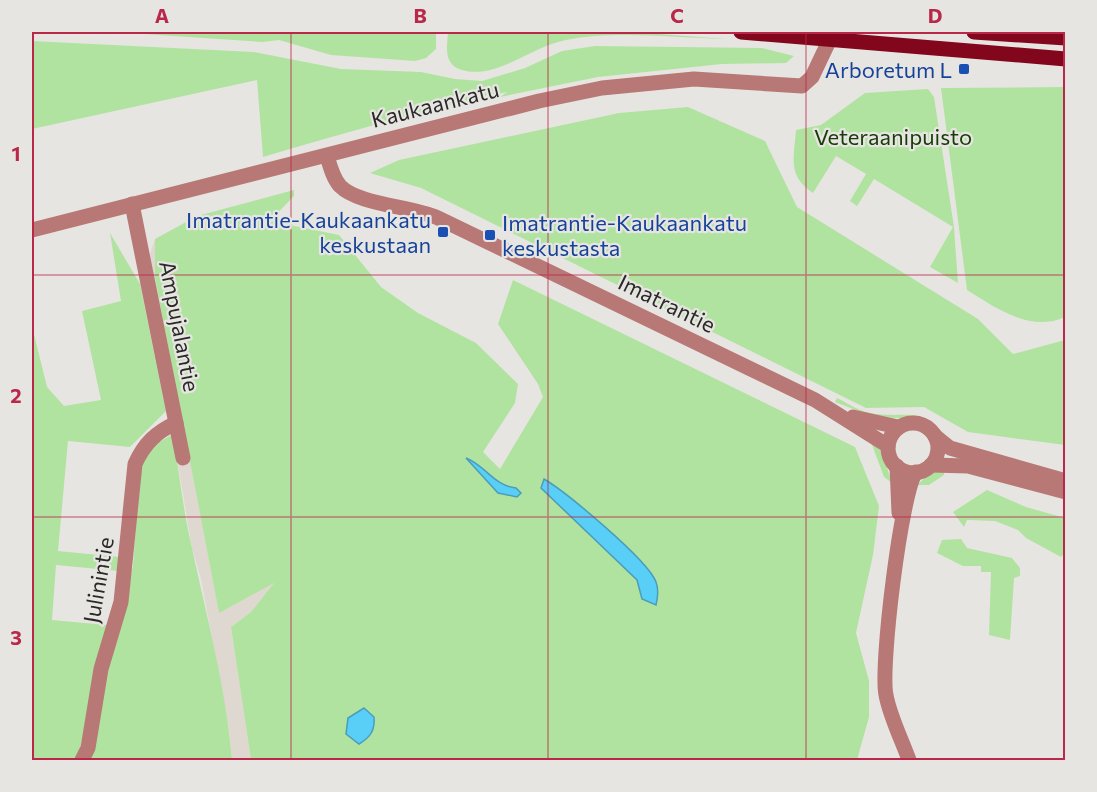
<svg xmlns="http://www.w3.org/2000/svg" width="1097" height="792" font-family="Commissioner,sans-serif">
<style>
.built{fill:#dfd8d0}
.green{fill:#b1e3a0}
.water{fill:#59cff7;stroke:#4b9db9;stroke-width:1.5}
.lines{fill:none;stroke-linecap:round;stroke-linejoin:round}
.minor{stroke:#b87876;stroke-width:15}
.major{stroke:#83071c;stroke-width:15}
.grid{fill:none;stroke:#b92849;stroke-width:1.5;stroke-opacity:0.55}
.transit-dot{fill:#1a4fb4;stroke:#e7e5e2;stroke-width:2}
.labels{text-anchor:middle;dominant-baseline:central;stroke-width:4.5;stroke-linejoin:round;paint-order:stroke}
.transit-label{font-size:22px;fill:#164399;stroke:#e7e5e2;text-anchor:end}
.street-label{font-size:22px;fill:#2a2928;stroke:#e7e5e2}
.park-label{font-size:22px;fill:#183c07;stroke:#e7e5e2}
.neatline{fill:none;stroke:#b92849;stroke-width:2}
.grid-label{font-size:20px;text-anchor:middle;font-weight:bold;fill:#b92849}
</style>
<rect width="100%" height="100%" fill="#e7e5e2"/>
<polygon class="built" points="155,239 155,278 219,612 275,582 251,612 231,627 251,760 232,760 229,729 201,579 192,548 173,434 166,411 140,284"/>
<g class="green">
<polygon points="114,32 436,32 436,49 426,58 415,61 331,55 279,40 263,42"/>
<path d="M448,32h184l94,7c-50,-1 -111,-9 -160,1 -34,6 -69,40 -104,30 -19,-5 -15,-23 -14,-38z"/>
<path d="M32,41l222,11 87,17 80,3 34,7 27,2 43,-13 37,-17 33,-5 167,2 32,8 -8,7 -64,1 -124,13 -98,20 7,-5c-83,18 -163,41 -244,65l-6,-77 -225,49z"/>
<path d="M1065,87v230c-34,16 -69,-9 -98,-27l-26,-202z"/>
<path d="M928,89l6,8 20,130 4,56 -28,-16 23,-40 -79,-48 -17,27 -7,-5 16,-27 -30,-18 -23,37c-26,-17 -19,-35 -17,-63l25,-5 44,-32z"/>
<polygon points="688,107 765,141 797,207 978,319 1013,354 1065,340 1065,445 968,432 924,407 866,408 421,188 370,173 399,160 619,113"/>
<polygon points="294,190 294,196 270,221 339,235 381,287 418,313 476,343 518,384 515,403 483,452 500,469 543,397 538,384 498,324 513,280 855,447 879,506 873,555 856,633 869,681 869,717 857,760 251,760 231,627 251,612 274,583 219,613 155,278 155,239 197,216"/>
<polygon points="110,233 140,284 166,411 130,447 68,441 58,551 120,557 119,571 56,565 52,620 107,625 78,758 76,760 32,760 32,326 47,387 64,406 101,400 82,311 121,301"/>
<path d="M837,398c12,6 25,15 39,16 40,4 42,-9 74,26l-28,-21 -48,-2 -39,-15z"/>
<path d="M173,434c6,37 10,76 19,114 15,70 34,140 40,212h-145l46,-194 7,-101 16,-21z"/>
<polygon points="871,442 882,452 892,483 884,477"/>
<polygon points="944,470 944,475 929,485 917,485 930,473"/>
<polygon points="987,490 1026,507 1065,518 1065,553 1061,557 1026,538 1018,530 995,521 967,520 964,527 953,512"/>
<polygon points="961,539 967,548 1012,558 1020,568 1020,576 1014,578 1010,640 989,635 991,572 981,572 981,566 963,566 937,553 942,540"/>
</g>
<g class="water">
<path d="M466,458c19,7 28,28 50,30l5,5 -4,4 -19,-4z"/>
<path d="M544,479c22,13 104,81 112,103 3,8 2,15 0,23l-14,-6 -5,-19 -96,-92z"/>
<path d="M364,708l10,9c1,13 -3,20 -15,27l-13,-10 2,-16z"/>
</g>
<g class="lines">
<g class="minor">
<path d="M327,156c3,10 6,22 13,30 19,19 71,20 98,32l377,182 73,46"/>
<polyline points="132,204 183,458"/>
<polyline points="32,230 539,101 602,88 694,79 802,86 812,77 830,39"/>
<polyline points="853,417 898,427"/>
<circle cx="913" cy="448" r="25"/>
<polyline points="935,436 950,448 1066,481"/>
<polyline points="931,465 968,466 1066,492"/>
<polyline points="897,466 899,513"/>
<path d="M82,760l6,-12 13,-79 20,-67 14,-138c9,-20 21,-32 41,-41"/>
<path d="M909,760c-7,-20 -19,-43 -23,-65 -6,-28 15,-202 30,-223"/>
</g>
<g class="major">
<polyline points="741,32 1066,59"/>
<polyline points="974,32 1066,38"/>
</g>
</g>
<path class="grid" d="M291,32v728M548,32v728M806,32v728M32,275h1034M32,517h1034"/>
<g class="transit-dot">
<rect x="958" y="63" width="12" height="12" rx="3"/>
<rect x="437" y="226" width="12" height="12" rx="3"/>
<rect x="484" y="229" width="12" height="12" rx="3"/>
</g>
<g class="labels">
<g class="transit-label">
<text x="952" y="69">Arboretum L</text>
<text x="431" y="219">Imatrantie-Kaukaankatu<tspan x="431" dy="25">keskustaan</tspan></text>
<text x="502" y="222" text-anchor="start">Imatrantie-Kaukaankatu<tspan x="502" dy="25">keskustasta</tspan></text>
</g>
<g class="street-label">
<text transform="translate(435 104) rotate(-14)">Kaukaankatu</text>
<text transform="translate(667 303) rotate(26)">Imatrantie</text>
<text transform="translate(180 326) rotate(79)">Ampujalantie</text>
<text transform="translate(98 580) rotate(-80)">Julinintie</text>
</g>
<g class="park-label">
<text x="893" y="136">Veteraanipuisto</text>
</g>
</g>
<rect width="1097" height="792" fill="none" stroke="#e7e5e2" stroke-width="66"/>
<rect x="33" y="33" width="1031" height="726" class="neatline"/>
<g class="grid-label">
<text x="162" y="23">A</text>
<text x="420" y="23">B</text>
<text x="677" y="23">C</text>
<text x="935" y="23">D</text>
<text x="16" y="161">1</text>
<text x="16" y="403">2</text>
<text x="16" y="645">3</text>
</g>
</svg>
